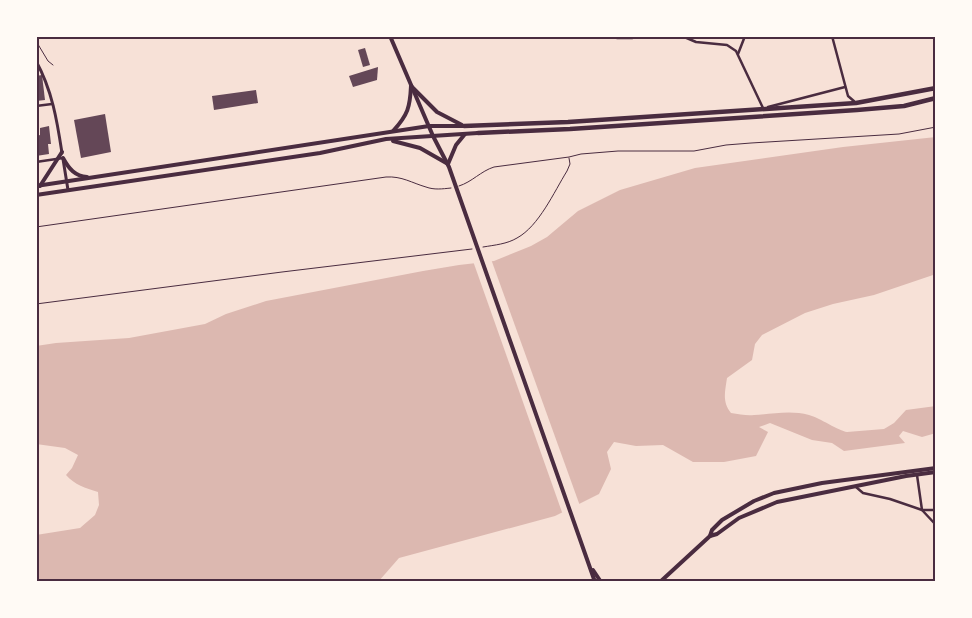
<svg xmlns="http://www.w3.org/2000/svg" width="972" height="618" font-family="'IBM Plex Sans',sans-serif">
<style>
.water{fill:#dcb8b0}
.pier{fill:#f7e1d7}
.building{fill:#644757}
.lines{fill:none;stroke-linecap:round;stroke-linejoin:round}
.path{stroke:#4a2c40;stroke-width:1}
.minor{stroke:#4a2c40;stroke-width:2.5}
.tertiary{stroke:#4a2c40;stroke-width:3}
.secondary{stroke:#4a2c40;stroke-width:4}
.primary{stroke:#4a2c40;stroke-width:4}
.trunk{stroke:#4a2c40;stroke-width:4.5}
.neatline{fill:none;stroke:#4a2c40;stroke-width:2}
</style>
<rect width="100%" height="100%" fill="#f7e1d7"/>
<path class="water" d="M936,137v137l-62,21 -41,9 -28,9 -43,22 -7,9 -3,16 -25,18c-2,14 -5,24 4,35 8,1 16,3 23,2 18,-1 37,-5 55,0 11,3 30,16 38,17l37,-3 10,-6 12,-13 30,-4v27l-14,4 -19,-6 -4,5 6,7 -61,8 -12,-8 -20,-3 -42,-17 -11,4 9,5 -12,24 -32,6h-31l-30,-17 -27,1 -22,-4 -7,10 4,17 -12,25 -44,22 -156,42 -21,24h-342v-47l44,-7 15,-13 4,-10 -1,-13c-13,-4 -23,-7 -32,-17l6,-7 6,-13 -13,-7 -29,-4v-98l20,-3 73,-5 76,-14 21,-10 40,-13 157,-30 36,-6 35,-4 37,-15 16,-9 31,-26 42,-21 75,-22 148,-21z"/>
<polygon class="pier" points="491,259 580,506 563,515 473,261"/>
<g class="building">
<polygon points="365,48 370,65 363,67 358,50"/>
<polygon points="378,67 377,80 353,87 349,76"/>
<polygon points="42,75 45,100 36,101 36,76"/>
<polygon points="256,90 258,103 214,110 212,96"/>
<polygon points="105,114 111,152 81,158 74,120"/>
<polygon points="49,126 51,144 48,144 49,154 36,156 36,145 38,145 37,136 40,135 40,128"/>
</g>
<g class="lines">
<g class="path">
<polyline points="36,41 48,61 53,65"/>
<path d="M459,186c13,-4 22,-15 35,-19l75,-10 12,-3 37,-3h76l32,-6 25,-2 148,-9 37,-7"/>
<path d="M36,227l350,-50c16,-1 26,6 40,10 8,3 16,2 25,1"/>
<path d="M483,247c12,-2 24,-3 34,-9 22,-12 37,-46 50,-67l3,-7 -1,-6"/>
<polyline points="36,304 282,272 472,249"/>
</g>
<g class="minor">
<polyline points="682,36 696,42 727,45 736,51 763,108"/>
<polyline points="832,36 848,96 855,102"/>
<polyline points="617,38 632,38 637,36"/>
<polyline points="738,54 745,36"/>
<polyline points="36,106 52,104"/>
<polyline points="768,107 845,87"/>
<polyline points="36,162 63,158"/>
<polyline points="917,475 922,510 936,525"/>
<polyline points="856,487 863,493 890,499 922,510 936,510"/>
</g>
<g class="tertiary">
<path d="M36,61c16,29 21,59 26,92"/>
<polyline points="63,159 68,190"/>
</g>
<g class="secondary">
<polyline points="390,36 433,136 449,167 595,582"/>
<polyline points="710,536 712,530 722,520 754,501 774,493 822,483 936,468"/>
<polyline points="593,570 601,582"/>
<polyline points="660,582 710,536 717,534 739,518 777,502 906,476 936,472"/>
</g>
<g class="primary">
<polyline points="411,86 437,112 462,125"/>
<path d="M393,131c15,-16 17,-24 18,-45"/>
<polyline points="393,141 420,148 448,164 456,145 465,134"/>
<path d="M63,158c6,11 12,18 24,19"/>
<polyline points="36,186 429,126 464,126"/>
<polyline points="40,186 62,152"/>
<polyline points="36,195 320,153 386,139 478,133"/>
</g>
<g class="trunk">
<polyline points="464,126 568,122 856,103 936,88"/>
<polyline points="478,133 570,129 857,110 904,106 936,98"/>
</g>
</g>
<rect width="972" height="618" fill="none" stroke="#fffaf5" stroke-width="75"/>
<rect x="38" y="38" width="896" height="542" class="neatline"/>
</svg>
